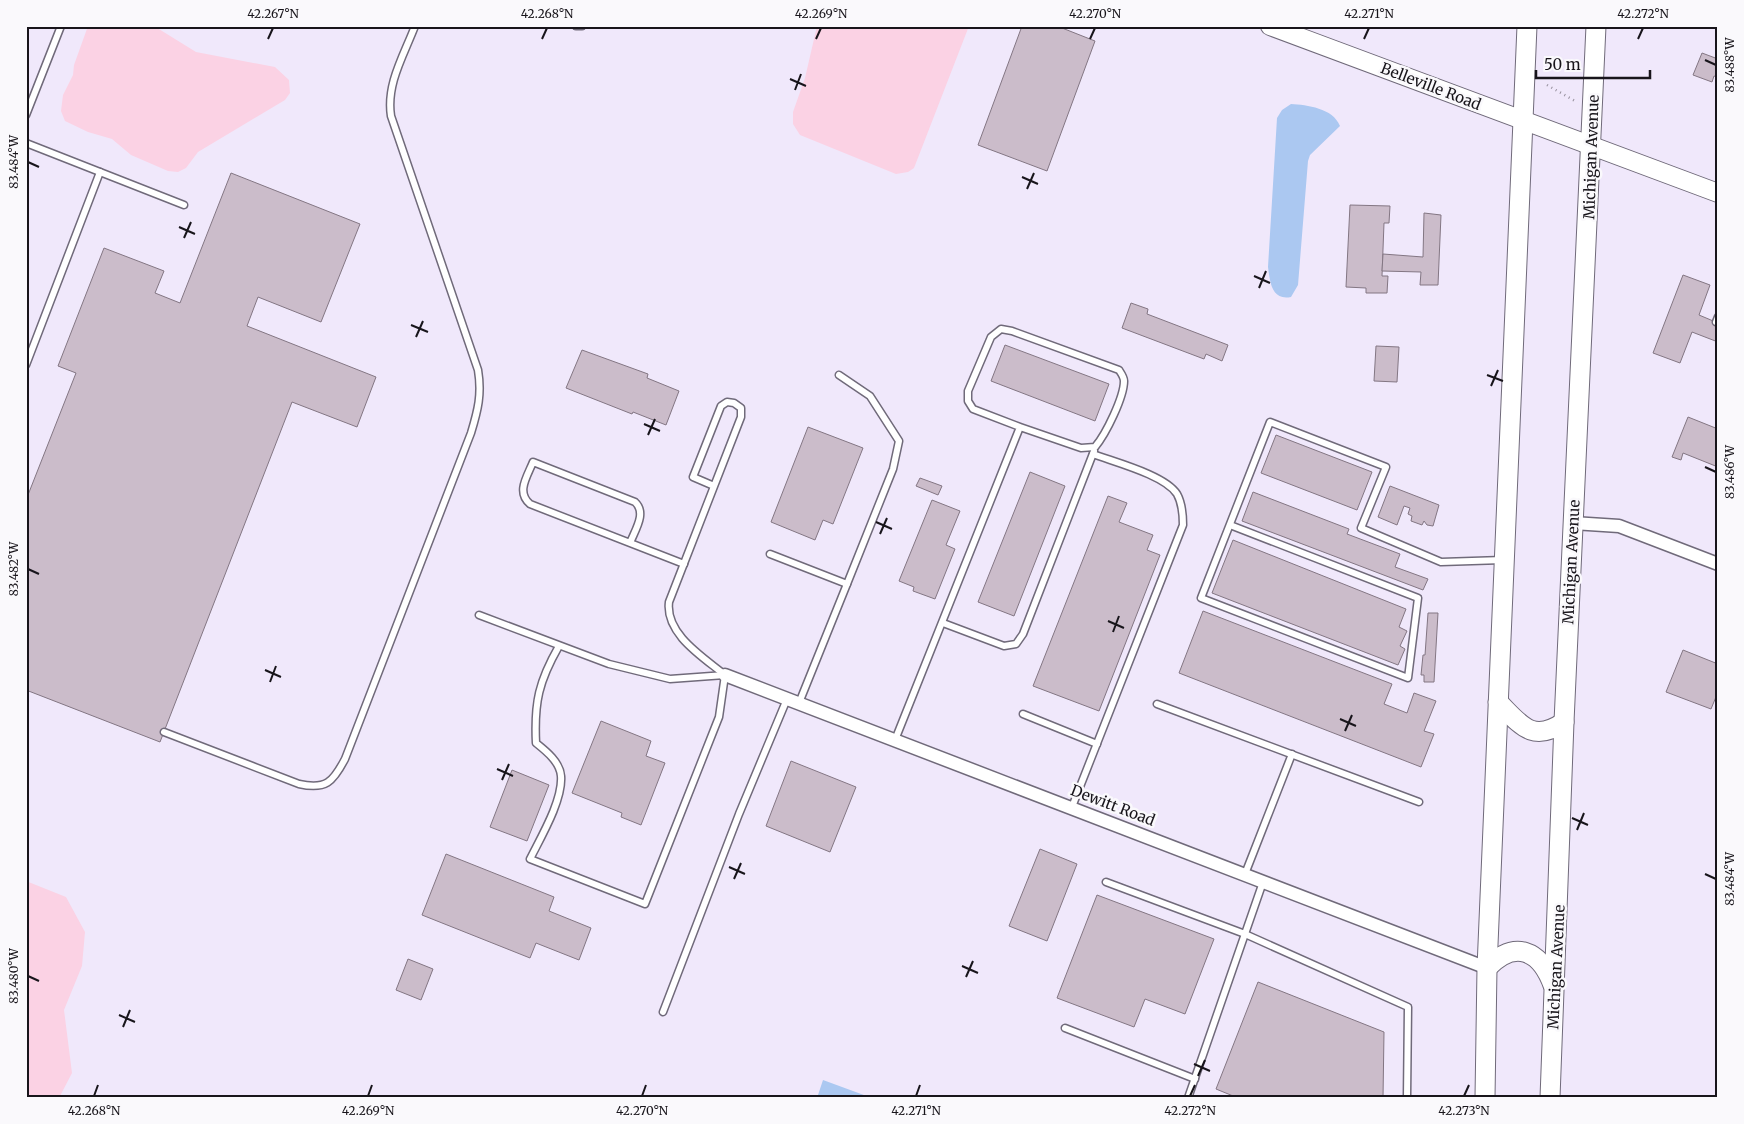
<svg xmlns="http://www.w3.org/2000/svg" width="1744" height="1124" font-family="Merriweather,serif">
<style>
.green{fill:#fbd2e4}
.water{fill:#abc8f1}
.building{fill:#cbbcca;stroke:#837683}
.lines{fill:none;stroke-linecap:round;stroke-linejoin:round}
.lane-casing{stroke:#706a7a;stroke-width:9}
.street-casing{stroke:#706a7a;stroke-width:15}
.secondary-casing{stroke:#706a7a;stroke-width:20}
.primary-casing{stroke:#706a7a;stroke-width:21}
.path{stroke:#96909d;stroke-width:2.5;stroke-dasharray:1 4;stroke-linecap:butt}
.lane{stroke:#fff;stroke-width:6}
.street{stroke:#fff;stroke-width:12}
.secondary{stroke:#fff;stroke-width:18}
.primary{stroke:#fff;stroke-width:19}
.ticks{fill:none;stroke:#18151b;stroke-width:2}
.labels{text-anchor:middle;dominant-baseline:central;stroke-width:5;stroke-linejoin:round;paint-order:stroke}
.street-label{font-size:15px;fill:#18151b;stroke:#faf9fc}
.neatline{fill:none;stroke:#18151b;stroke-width:2}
.ticks-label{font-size:12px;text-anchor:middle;fill:#18151b}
</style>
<rect width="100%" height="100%" fill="#f0e8fb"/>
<g class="green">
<polygon points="88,26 154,26 196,52 275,67 289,80 290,93 285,100 198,152 186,168 178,172 168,171 131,155 112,139 88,132 65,121 61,111 63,95 73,75 74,65"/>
<polygon points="817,26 969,26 914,168 908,172 896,174 800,135 793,124 793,112 805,78"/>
<polygon points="26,881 66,897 85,932 82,966 64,1010 72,1073 59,1098 26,1098"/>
</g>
<g class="water">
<path d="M1291,104c16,1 42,4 49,22l-30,29 -2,6 -10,124 -7,12c-20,4 -21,-16 -23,-30l9,-149 5,-8z"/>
<polygon points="823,1080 872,1098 817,1098"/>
</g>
<g class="building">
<polygon points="1022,26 1057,26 1095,41 1047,171 978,145"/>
<polygon points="1702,53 1718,59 1718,77 1714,76 1712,82 1693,75"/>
<polygon points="231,173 360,224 321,322 258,297 247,326 376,377 357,427 292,402 160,742 26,690 26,500 76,373 58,366 104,248 164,271 155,293 180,303"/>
<polygon points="1350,205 1390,206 1389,223 1384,223 1382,276 1388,276 1387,293 1366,293 1366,288 1346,287"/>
<polygon points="1424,213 1441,215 1438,285 1420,285 1421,272 1382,271 1383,254 1423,257"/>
<polygon points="1683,275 1710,285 1699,315 1718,323 1718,342 1692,332 1680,363 1653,353"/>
<polygon points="1131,303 1148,309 1147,314 1228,345 1222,361 1206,354 1204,359 1122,328"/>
<polygon points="1005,345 1109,384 1095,421 991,381"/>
<polygon points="1376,346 1399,347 1397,382 1374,381"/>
<polygon points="582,350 648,374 647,378 679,391 666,425 633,412 632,414 566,388"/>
<polygon points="1688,417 1718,429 1718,467 1683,453 1681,460 1672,457"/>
<polygon points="808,427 863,448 833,524 823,520 815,540 771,522"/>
<polygon points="1276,435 1372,472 1357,510 1261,473"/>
<polygon points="1030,472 1065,486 1014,616 978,602"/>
<polygon points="920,478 942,486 938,495 916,486"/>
<polygon points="1390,486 1439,505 1433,526 1427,525 1424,521 1422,525 1411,521 1412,516 1408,514 1410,508 1404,506 1397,525 1378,517"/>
<polygon points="1253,492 1349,529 1347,534 1400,554 1395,567 1428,579 1423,590 1242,521"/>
<polygon points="1108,496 1127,503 1119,522 1153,535 1147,550 1160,555 1099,711 1033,686"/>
<polygon points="932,500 960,511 946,545 955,549 935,599 913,591 914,587 899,581"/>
<polygon points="1233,540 1406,609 1399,627 1407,631 1400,646 1405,649 1398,665 1212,593"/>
<polygon points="1203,611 1392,684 1384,704 1407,713 1414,693 1436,701 1424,731 1434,734 1421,767 1179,673"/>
<polygon points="1428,613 1438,613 1434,682 1424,682 1424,675 1421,675 1423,655 1425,655"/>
<polygon points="1683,650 1718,664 1718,692 1711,709 1666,692"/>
<polygon points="601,721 651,741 646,756 665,763 641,825 621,817 622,813 572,793"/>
<polygon points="791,761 856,787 830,852 766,826"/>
<polygon points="512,770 549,785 527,841 490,827"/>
<polygon points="1040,849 1077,864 1047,941 1009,926"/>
<polygon points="446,854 554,897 549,911 591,928 579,960 536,943 530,958 422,915"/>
<polygon points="1097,895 1214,939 1185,1014 1145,999 1134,1027 1057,998"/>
<polygon points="408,959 433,969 421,1000 396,990"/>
<polygon points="1258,982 1384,1032 1383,1098 1238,1098 1216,1089"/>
</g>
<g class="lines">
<defs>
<g id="lane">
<polyline points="576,26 582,26"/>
<polyline points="26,115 61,26"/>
<polyline points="26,143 184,205"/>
<polyline points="1716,322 1718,317"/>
<polyline points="26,365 100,172"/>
<polyline points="839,375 870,396 899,441 893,469 847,584"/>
<path d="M714,486l-21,-9 28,-71 6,-4 7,1 7,5v9l-72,185c-4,32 34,55 56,73"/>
<polyline points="1230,525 1418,598 1408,678 1201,598 1270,422 1386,467 1361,528 1441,562 1503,560"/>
<path d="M630,543c5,-13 17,-30 5,-41l-102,-40c-6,15 -17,30 -3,42l154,60"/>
<polyline points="770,554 847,584 799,703"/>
<polyline points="479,615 609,664 670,679 725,675"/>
<polyline points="943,623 1004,646 1016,644 1023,634 1094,451"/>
<path d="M559,646c-20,35 -25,56 -23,97 10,8 24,19 25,33 2,24 -20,61 -31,83l115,45 74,-187 6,-42"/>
<polyline points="1157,704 1419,802"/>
<polyline points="1023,714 1097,744"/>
<path d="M164,732l135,52c27,6 34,-2 46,-25l126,-326c7,-23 11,-39 7,-63l-87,-254c-5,-32 13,-61 24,-90"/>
<path d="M895,740l125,-313 -47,-18 -5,-8v-10l23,-54 10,-8 11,2 107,39c2,3 5,7 5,11 0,16 -18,53 -29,66l-14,1 -61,-21"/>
<path d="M1072,807l111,-282c0,-11 -1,-22 -6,-31 -12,-19 -63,-32 -84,-40"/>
<polyline points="1245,874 1292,754"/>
<polyline points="1106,882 1245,934 1408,1007 1407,1098"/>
<polyline points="663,1012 739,814 787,699"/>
<polyline points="1065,1028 1195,1079"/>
<polyline points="1188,1098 1263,882"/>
</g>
<g id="street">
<polyline points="1573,523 1619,526 1718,564"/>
<polyline points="725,675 1487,968"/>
</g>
<polyline id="secondary" points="1270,26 1718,193"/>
<g id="primary">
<path d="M1498,702c22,22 34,42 66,20"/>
<path d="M1487,968c28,-29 53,-18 66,17"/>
<polyline points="1485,1098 1487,968 1527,26"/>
<polyline points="1550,1098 1564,722 1596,26"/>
</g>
</defs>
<use href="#lane" class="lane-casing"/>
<use href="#street" class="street-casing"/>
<use href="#secondary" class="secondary-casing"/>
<use href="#primary" class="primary-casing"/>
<polyline class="path" points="1547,85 1575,101"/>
<use href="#lane" class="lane"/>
<use href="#street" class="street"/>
<use href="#secondary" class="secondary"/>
<use href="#primary" class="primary"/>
</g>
<path class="ticks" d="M268,39l5,-11M542,39l5,-11M816,39l5,-11M1090,39l5,-11M1364,39l5,-11M1638,39l5,-11M1705,60l11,5M790,79l16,7M795,90l6,-16M28,162l11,5M1022,177l16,7M1027,189l7,-16M179,227l16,7M184,238l7,-16M1254,276l16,7M1259,288l7,-17M411,325l17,7M416,337l7,-16M1487,375l16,6M1491,386l7,-16M644,424l16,7M648,435l7,-16M1705,467l11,5M876,522l16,7M880,534l7,-16M28,569l11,5M1108,621l16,7M1113,632l6,-16M265,670l16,7M270,682l6,-16M1340,719l16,7M1345,731l7,-16M497,769l16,7M502,780l7,-16M1572,818l16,7M1577,830l7,-17M729,867l16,7M1705,874l11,5M734,879l7,-16M962,966l16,7M28,976l11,5M966,977l7,-16M119,1015l16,7M123,1027l7,-17M1194,1064l16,7M1198,1076l7,-16M94,1096l4,-11M368,1096l4,-11M642,1096l4,-11M916,1096l4,-11M1190,1096l5,-11M1464,1096l5,-11"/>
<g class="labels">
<g class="street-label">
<text transform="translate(1431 86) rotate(21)">Belleville Road</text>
<text transform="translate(1591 157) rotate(-88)">Michigan Avenue</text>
<text transform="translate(1571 562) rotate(-87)">Michigan Avenue</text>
<text transform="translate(1113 805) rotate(21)">Dewitt Road</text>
<text transform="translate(1556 967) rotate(-87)">Michigan Avenue</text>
</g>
</g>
<rect width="1744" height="1124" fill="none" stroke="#faf9fc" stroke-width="55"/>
<path d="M1536 70v8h114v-8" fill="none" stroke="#18151b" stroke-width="2.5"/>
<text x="1544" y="70" font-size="15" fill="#18151b" stroke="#faf9fc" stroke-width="4" paint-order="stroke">50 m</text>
<rect x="28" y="28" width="1688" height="1068" class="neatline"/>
<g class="ticks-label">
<text x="273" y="18">42.267°N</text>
<text x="547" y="18">42.268°N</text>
<text x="821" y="18">42.269°N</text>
<text x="1095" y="18">42.270°N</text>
<text x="1369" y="18">42.271°N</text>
<text x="1643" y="18">42.272°N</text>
<text transform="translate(1730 65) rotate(-90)" y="4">83.488°W</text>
<text transform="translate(14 162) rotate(-90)" y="4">83.484°W</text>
<text transform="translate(1730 472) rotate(-90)" y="4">83.486°W</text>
<text transform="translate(14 569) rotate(-90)" y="4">83.482°W</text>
<text transform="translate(1730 879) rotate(-90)" y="4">83.484°W</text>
<text transform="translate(14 976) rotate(-90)" y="4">83.480°W</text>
<text x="94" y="1115">42.268°N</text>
<text x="368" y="1115">42.269°N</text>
<text x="642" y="1115">42.270°N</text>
<text x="916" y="1115">42.271°N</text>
<text x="1190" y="1115">42.272°N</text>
<text x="1464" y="1115">42.273°N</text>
</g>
</svg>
